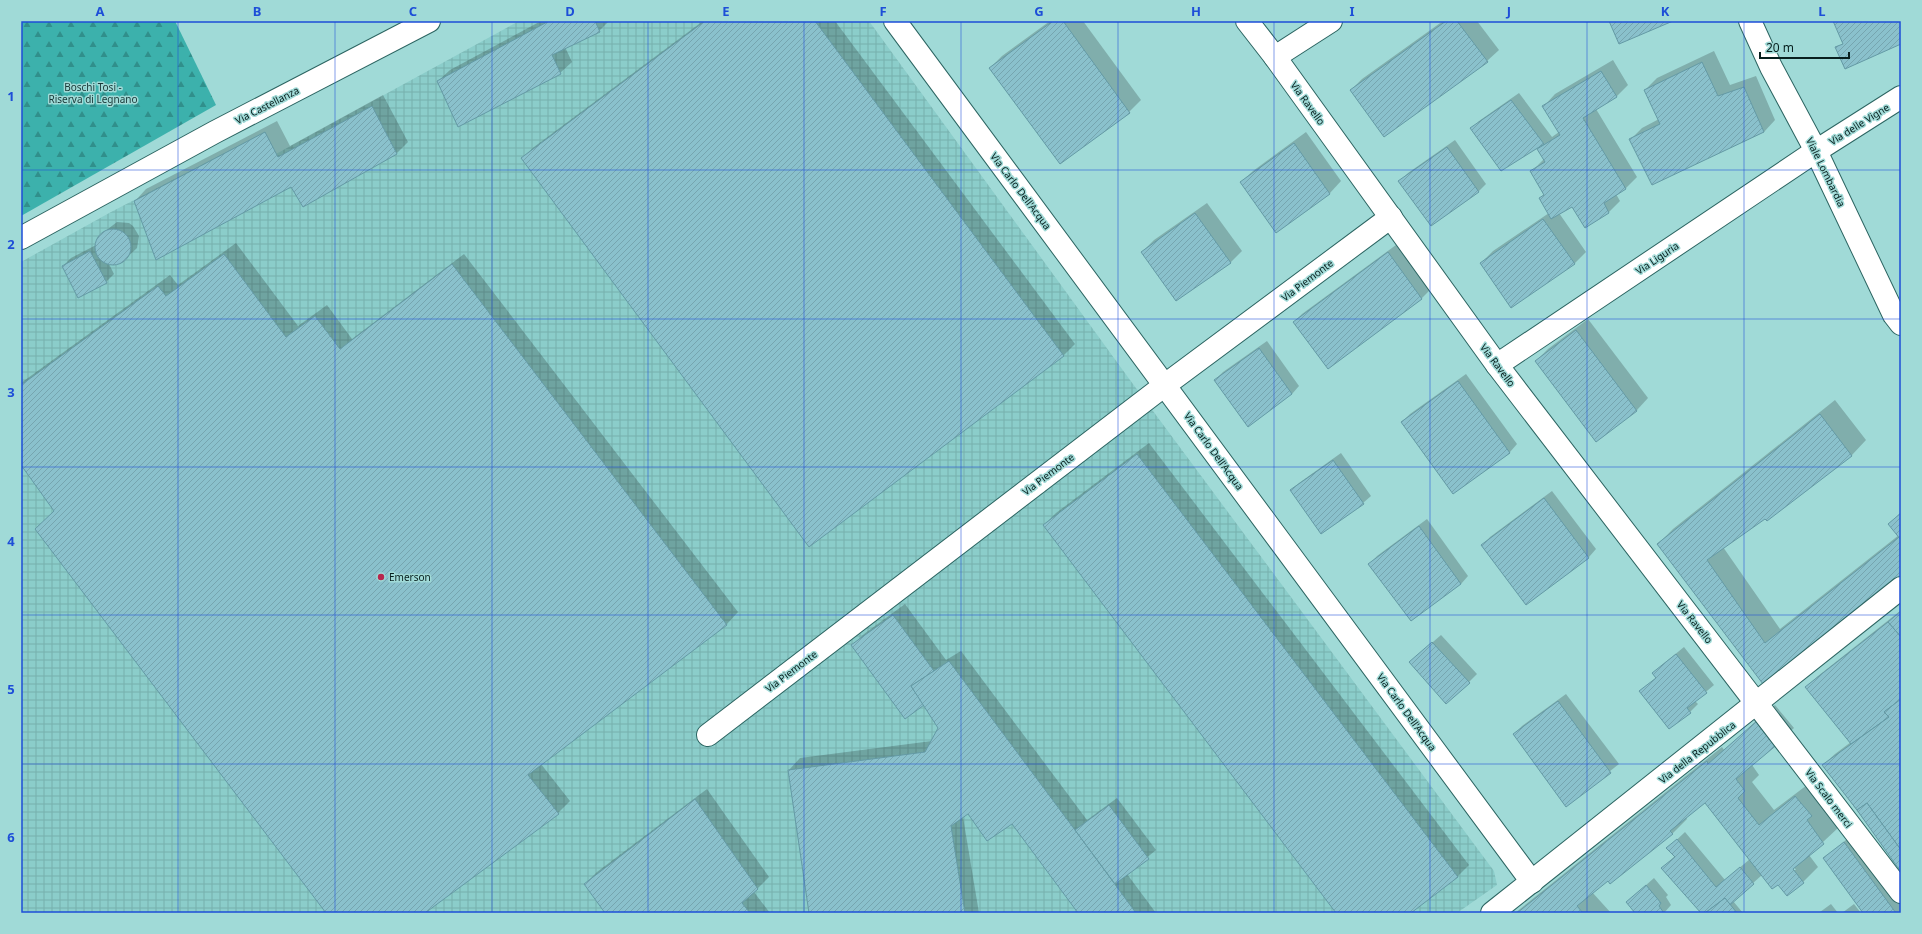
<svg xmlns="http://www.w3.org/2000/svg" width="1922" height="934" font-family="'Noto Sans',sans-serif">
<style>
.industrial{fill:url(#industrial-grid)}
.forest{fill:url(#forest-firs)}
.shadow{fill:#0003;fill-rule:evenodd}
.building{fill:url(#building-hatch);stroke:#649aa5}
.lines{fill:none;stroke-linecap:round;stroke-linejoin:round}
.street-casing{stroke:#2c6562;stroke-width:24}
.secondary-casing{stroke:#2c6562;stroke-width:24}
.street{stroke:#fff;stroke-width:22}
.secondary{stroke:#fff;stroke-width:22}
.grid{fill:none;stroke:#1d4ed8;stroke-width:1;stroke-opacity:0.55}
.poi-dot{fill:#b7264d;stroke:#a0dad7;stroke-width:1.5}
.labels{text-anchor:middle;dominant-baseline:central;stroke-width:3;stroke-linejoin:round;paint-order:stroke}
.park-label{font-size:10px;fill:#183736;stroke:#a0dad7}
.street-label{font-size:10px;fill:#071f1e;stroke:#a0dad7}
.poi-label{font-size:10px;fill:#071f1e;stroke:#a0dad7;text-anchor:start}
.neatline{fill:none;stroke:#1d4ed8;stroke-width:1.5}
.grid-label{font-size:13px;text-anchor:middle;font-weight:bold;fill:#1d4ed8}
</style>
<defs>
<pattern id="industrial-grid" width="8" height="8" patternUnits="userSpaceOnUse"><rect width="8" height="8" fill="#8bcdca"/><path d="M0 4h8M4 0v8" fill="none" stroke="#76b0ad"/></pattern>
<pattern id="forest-firs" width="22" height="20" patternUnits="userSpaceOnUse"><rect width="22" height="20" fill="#3cb1ac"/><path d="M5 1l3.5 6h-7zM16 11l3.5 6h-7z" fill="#308f8b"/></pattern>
<pattern id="building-hatch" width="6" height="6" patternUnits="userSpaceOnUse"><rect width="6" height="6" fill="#8ac1cc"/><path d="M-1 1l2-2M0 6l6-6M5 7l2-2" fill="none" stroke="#76a5af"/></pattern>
</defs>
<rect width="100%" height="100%" fill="#a0dad7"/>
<polygon class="industrial" points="519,21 869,21 1130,380 1494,871 1497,885 1457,913 21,913 21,262 111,212 265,132 276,154"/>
<polygon class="forest" points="21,21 175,21 216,105 21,216"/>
<g class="shadow">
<polygon points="541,21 609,21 599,31 565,47 572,62 560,73 438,81 450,70"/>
<polygon points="703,21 835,21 1075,344 1063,356 522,158 534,147"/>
<polygon points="1050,21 1083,21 1141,100 1129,112 1060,163 990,68 1002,56"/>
<polygon points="1443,21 1477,21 1499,50 1487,61 1351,90 1362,79"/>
<polygon points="1714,51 1730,85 1756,76 1775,120 1764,132 1653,183 1630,140 1642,128 1659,119 1645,90 1657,78"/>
<polygon points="1613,60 1628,85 1617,96 1596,109 1637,177 1626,188 1616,194 1620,201 1609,212 1585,226 1572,205 1559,213 1586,252 1574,264 1481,263 1493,251 1549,213 1540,198 1544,194 1531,172 1544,159 1538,149 1545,143 1501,170 1472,129 1479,121 1519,93 1552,137 1559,132 1544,106 1555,94"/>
<polygon points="383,95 408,142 397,153 303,205 291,185 135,201 146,189 277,121 290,146"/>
<polygon points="1306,132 1341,181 1330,193 1277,231 1241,182 1253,171"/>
<polygon points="1455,140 1486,184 1479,191 1431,225 1400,181 1408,173"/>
<polygon points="1207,203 1242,251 1230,263 1142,252 1154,240"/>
<polygon points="117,222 129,223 133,226 139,236 137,248 120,264 109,264 114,274 106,282 63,266 71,258 96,245 99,236"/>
<polygon points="236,243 298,326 327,305 352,339 464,254 738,612 727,624 541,764 570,801 558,813 424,913 327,913 55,511 21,463 21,383 170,275 178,285"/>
<polygon points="1396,245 1430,290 1422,298 1328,367 1294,322 1302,314"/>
<polygon points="1588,319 1648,398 1637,410 1596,440 1536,361 1548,349"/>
<polygon points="1267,341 1299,386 1292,394 1215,380 1223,372"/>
<polygon points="1466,374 1517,444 1510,452 1453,492 1402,422 1410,414"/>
<polygon points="1835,400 1866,440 1852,455 1767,520 1765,517 1723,547 1780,629 1899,535 1889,524 1901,512 1901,573 1764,683 1658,544 1673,529"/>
<polygon points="1149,443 1469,865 1457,877 1410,913 1338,913 1044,525 1056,513"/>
<polygon points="1341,453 1371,496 1363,503 1291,490 1299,483"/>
<polygon points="1552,491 1596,549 1589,557 1527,603 1483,545 1490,537"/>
<polygon points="1427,519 1468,576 1461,584 1370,564 1377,556"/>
<polygon points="905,604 946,660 961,651 1087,820 1117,798 1156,850 1127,874 1156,913 1079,913 1012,822 968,813 963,817 979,913 810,913 789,770 800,758 932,741 939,728 924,704 853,645 864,634"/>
<polygon points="1900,611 1901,611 1901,870 1823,765 1835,754 1851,742 1806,687 1818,676"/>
<polygon points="1441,635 1477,674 1469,682 1418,655"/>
<polygon points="1684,647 1714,685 1695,701 1698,704 1690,712 1640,691 1657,677 1654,673 1662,665"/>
<polygon points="1566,694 1619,764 1567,805 1514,734 1522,726"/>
<path d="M1775,705l19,23 -42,37 7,10 -7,7 22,28 37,-28 27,46 -29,27 9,12 -15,15 -15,12 -10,-11 -16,-8 -29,26 10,12h-40l-41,-45 13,-12 -7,-8 17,-16 40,48 25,-21 -45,-57 -19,15 1,2 -15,15 -80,58 19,21h-96l207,-166 2,3zM1791,864l5,6h-3z"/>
<polygon points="707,789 769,877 754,892 770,913 606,913 585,884 597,872"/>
<polygon points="1852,835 1901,902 1901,913 1864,913 1824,858"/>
<polygon points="1654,878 1668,895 1666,897 1671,905 1664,913 1636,913 1627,902"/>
<polygon points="1831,904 1838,913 1819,913 1820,912"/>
<polygon points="1854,904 1861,913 1842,913"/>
</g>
<g class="building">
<polygon points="549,21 595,21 600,32 552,55 561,74 458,127 437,81"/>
<polygon points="705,21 815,21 1064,356 809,547 521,158"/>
<polygon points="1053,21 1063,21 1130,113 1060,164 989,68"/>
<polygon points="1446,21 1457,21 1488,62 1384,137 1350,90"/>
<polygon points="1609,21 1673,21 1619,44"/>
<polygon points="1833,21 1901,21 1901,44 1845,69 1835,47 1843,44"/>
<polygon points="1702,62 1718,96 1744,87 1764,132 1652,185 1629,139 1660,124 1644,90"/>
<polygon points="1601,71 1617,97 1583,118 1626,189 1604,203 1609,213 1585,228 1572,207 1551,219 1539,198 1544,195 1530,171 1545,162 1537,149 1560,135 1542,106"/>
<polygon points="1511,100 1544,144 1501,171 1470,128"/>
<polygon points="372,106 397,154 303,207 291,187 156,260 134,201 265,132 278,157"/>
<polygon points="1294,143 1330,194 1276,233 1240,182"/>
<polygon points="1447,147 1479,192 1431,226 1398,181"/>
<polygon points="1195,213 1231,263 1176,301 1141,252"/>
<polygon points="1543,219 1575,264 1511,308 1480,263"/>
<circle cx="113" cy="247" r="18"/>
<polygon points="90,251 107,283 78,298 62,266"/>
<polygon points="1388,252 1422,299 1328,369 1293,322"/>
<polygon points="224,254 286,337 315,316 340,349 452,264 727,625 528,775 559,814 425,913 326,913 35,529 54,511 21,465 21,385 158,286 166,296"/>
<polygon points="1576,330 1637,411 1596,442 1535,361"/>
<polygon points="1259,348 1292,394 1248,427 1214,380"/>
<polygon points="1458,381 1510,453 1453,494 1401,422"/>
<polygon points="1820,414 1852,456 1767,521 1765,519 1707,560 1765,643 1899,537 1901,540 1901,575 1763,684 1657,544"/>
<polygon points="1137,454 1458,877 1411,913 1336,913 1043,525"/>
<polygon points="1333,460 1364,504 1321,534 1290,490"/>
<polygon points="1544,498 1589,558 1526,605 1481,545"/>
<polygon points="1901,513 1901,540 1888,524"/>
<polygon points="1419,526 1461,584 1411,621 1368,564"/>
<polygon points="1901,611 1901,637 1888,622"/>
<polygon points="893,615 934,671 911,686 924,705 905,719 851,645"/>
<polygon points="1888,622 1901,637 1901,699 1884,712 1889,717 1851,744 1805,687"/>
<polygon points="1432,642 1470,683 1446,704 1409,662"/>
<polygon points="1676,654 1707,693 1687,708 1691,713 1669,729 1639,691 1656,678 1652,673"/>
<polygon points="949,661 1075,830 1136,913 1078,913 1012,824 987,841 968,814 951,826 965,913 809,913 788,770 925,752 938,728 911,686"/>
<polygon points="1901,699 1901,850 1867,803 1857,810 1822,765 1889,717 1884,712"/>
<polygon points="1558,701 1611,773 1566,807 1513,734"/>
<polygon points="1759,719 1779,743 1736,779 1745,791 1738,798 1759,825 1795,796 1812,816 1807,820 1824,844 1793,869 1804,883 1787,896 1778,885 1772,889 1705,803 1670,831 1673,834 1610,884 1608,881 1577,906 1583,913 1517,913 1707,761 1708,764"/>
<polygon points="695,799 758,889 742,903 750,913 605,913 584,884"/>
<polygon points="1867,803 1901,850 1901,872 1857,810"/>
<polygon points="1109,805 1149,859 1115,884 1075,830"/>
<polygon points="1677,839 1716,887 1740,867 1754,884 1730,905 1725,898 1705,913 1701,913 1661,868 1675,857 1666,848"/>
<polygon points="1844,842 1896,913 1863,913 1823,858"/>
<polygon points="1646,885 1661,903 1659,906 1664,913 1635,913 1626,902"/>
<polygon points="1725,898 1737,913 1705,913"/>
</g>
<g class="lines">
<defs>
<g id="street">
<polyline points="895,21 1532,882"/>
<polyline points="1247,21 1275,57 1497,365 1901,892"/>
<polyline points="1275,57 1331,21"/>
<polyline points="1497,365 1816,151 1901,97"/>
<polyline points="708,735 1165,385 1391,217"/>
<polyline points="1492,913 1901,588"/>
</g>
<g id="secondary">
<polyline points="1750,21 1771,67 1816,151 1894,315 1901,324"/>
<polyline points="21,238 215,132 429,21"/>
</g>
</defs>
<use href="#street" class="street-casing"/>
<use href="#secondary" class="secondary-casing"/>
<use href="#street" class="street"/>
<use href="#secondary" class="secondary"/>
</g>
<path class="grid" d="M178,21v892M335,21v892M492,21v892M648,21v892M804,21v892M961,21v892M1118,21v892M1274,21v892M1430,21v892M1587,21v892M1744,21v892M21,170h1880M21,319h1880M21,467h1880M21,615h1880M21,764h1880"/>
<circle class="poi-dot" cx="381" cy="577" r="4"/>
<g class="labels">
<g class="park-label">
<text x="93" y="87">Boschi Tosi -<tspan x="93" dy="12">Riserva di Legnano</tspan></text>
</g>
<g class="street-label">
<text transform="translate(1308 103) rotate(54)">Via Ravello</text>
<text transform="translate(267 105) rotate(-27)">Via Castellanza</text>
<text transform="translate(1859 124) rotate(-32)">Via delle Vigne</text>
<text transform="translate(1826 172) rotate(64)">Viale Lombardia</text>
<text transform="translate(1021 191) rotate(53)">Via Carlo Dell'Acqua</text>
<text transform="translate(1657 258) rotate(-34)">Via Liguria</text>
<text transform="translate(1307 280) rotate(-37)">Via Piemonte</text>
<text transform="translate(1498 365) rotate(53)">Via Ravello</text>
<text transform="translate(1214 451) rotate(54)">Via Carlo Dell'Acqua</text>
<text transform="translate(1048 474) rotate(-37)">Via Piemonte</text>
<text transform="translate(1695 622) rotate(52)">Via Ravello</text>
<text transform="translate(791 671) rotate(-37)">Via Piemonte</text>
<text transform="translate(1407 712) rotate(54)">Via Carlo Dell'Acqua</text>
<text transform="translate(1697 752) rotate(-38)">Via della Repubblica</text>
<text transform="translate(1829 798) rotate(53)">Via Scalo merci</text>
</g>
<g class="poi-label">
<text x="389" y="577">Emerson</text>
</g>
</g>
<rect width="1922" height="934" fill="none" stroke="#a0dad7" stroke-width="44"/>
<path d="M1760 52v6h89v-6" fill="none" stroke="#071f1e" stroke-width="2"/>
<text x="1766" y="52" font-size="12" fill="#071f1e" stroke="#a0dad7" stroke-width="3" paint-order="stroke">20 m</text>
<rect x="22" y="22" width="1878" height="890" class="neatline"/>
<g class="grid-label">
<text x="100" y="16">A</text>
<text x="257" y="16">B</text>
<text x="413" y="16">C</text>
<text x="570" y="16">D</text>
<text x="726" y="16">E</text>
<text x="883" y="16">F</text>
<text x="1039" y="16">G</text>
<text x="1196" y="16">H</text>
<text x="1352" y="16">I</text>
<text x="1509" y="16">J</text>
<text x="1665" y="16">K</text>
<text x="1822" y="16">L</text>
<text x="11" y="101">1</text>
<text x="11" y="249">2</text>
<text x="11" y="397">3</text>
<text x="11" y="546">4</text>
<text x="11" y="694">5</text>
<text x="11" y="842">6</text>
</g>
</svg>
